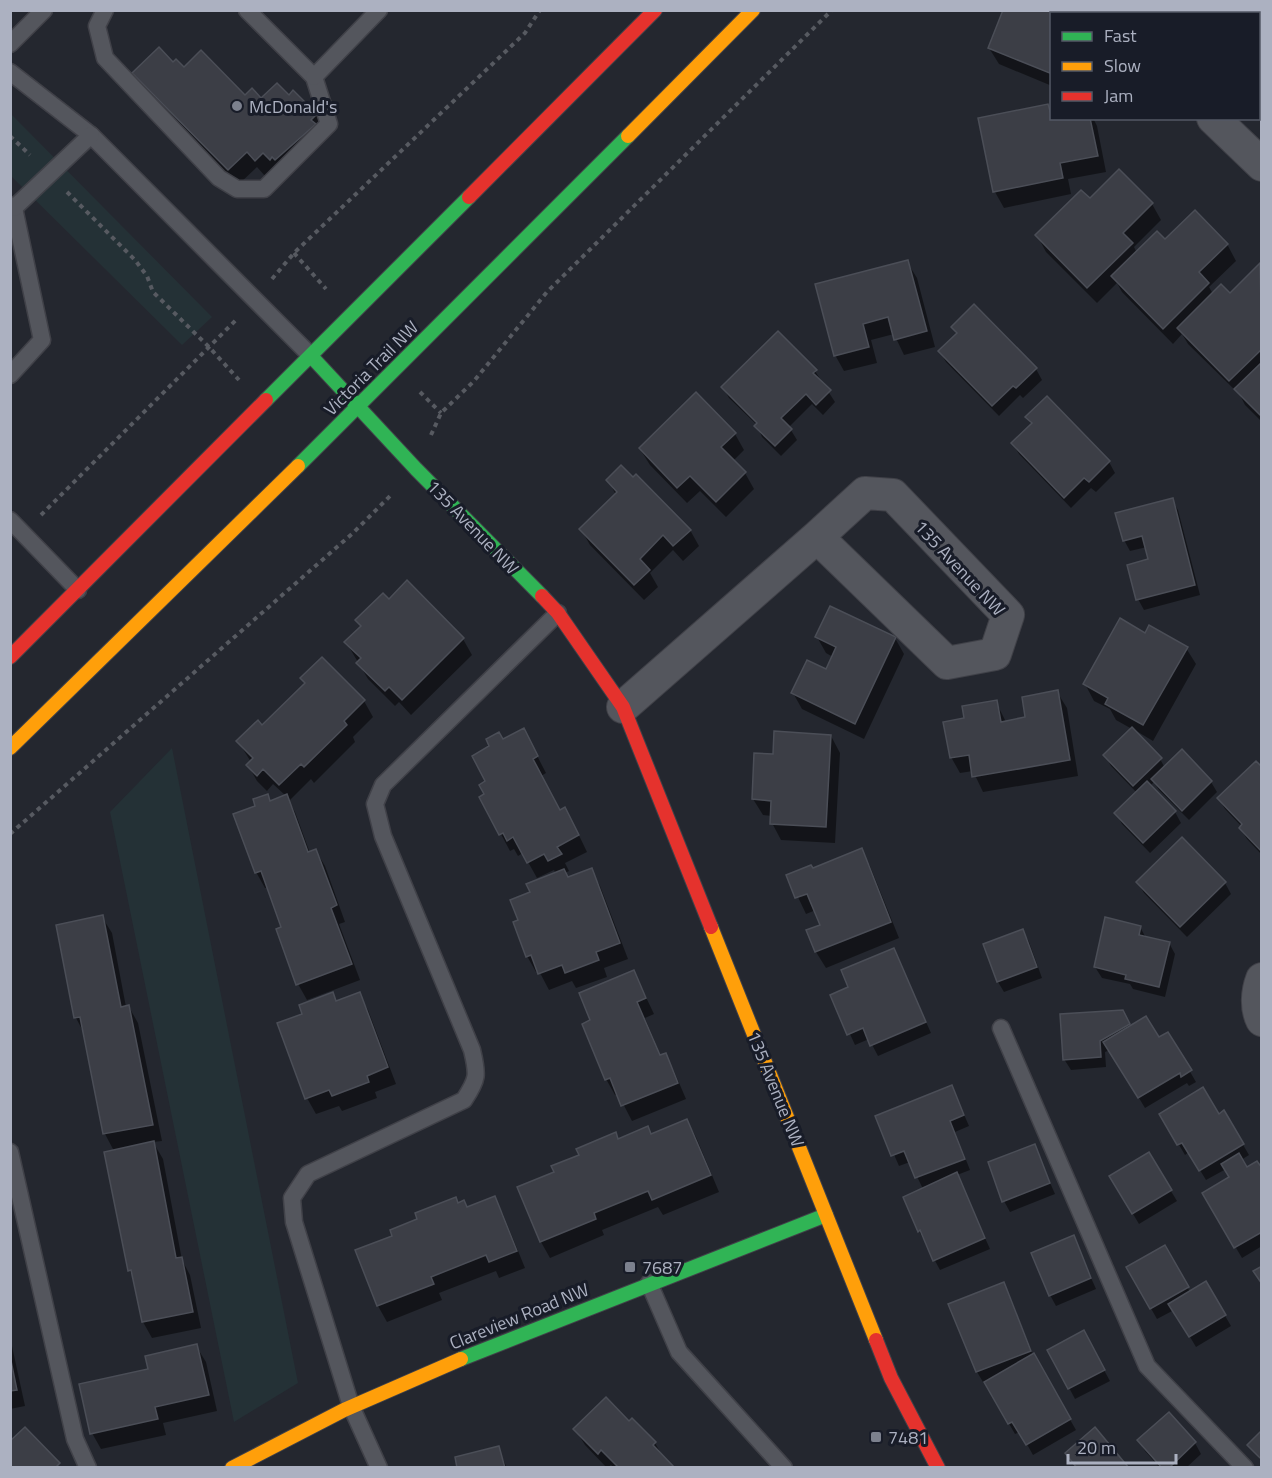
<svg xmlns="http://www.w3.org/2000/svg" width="1272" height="1478" font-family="'Titillium Web',sans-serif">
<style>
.green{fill:#243136}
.shadow{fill:#0007}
.building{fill:#3c3e46;stroke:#4b4e57;stroke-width:1.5}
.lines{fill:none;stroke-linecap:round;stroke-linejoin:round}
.lane-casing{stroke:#404148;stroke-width:19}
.street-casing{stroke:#404148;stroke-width:34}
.fast-casing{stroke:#404148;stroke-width:16}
.slow-casing{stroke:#404148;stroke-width:16}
.jam-casing{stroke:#404148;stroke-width:16}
.path{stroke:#575a61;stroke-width:4;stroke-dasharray:4.5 4.5;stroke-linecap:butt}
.lane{stroke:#54565d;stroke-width:16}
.street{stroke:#54565d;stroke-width:32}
.fast{stroke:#30b455;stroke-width:14}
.slow{stroke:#ff9f0a;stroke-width:14}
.jam{stroke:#e5322d;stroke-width:14}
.poi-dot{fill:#7c818e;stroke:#181c28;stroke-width:2}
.labels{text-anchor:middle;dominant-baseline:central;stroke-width:6;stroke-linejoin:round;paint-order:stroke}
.poi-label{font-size:18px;fill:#acb1c1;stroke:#181c28;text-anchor:start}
.street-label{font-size:18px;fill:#acb1c1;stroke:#181c28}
</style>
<rect width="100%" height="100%" fill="#24272f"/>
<g class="green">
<polygon points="10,113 212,317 182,345 11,176"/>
<polygon points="172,748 298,1383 234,1422 110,812"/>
</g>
<g class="shadow">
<polygon points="1005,10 1081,10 1082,14 1052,14 1052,86 999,64 989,48"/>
<polygon points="173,64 245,97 316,115 325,131 320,135 324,141 285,175 265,176 257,167 238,185 144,89 134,73"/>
<polygon points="1047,105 1052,113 1052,118 1093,118 1097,126 1106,172 1068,179 1071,194 1004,208 995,192"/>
<polygon points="1119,171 1152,204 1161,220 1134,247 1137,253 1165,241 1227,244 1236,261 1209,287 1213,294 1230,295 1260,265 1262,266 1262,422 1245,405 1240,395 1188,344 1182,334 1173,344 1122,292 1117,283 1097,303 1046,252 1037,235 1090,200"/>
<polygon points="907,262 917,278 935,347 904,355 894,334 871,340 877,363 844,371 835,355"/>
<polygon points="953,327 1036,369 1042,380 1023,398 1020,395 999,416 946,362 940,352 957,335"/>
<polygon points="815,371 835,402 823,415 812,404 789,427 797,440 781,456 762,437 757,425 729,398 723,387"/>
<polygon points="1047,398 1109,462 1115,473 1096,492 1091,488 1071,508 1019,454 1013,444 1032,425 1027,417"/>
<polygon points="735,434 744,450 733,461 745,473 754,489 726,517 700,491 687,503 650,465 640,449"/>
<polygon points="608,480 690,530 699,546 683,561 673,550 650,573 658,587 644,600 590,545 581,529 616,495"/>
<polygon points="1172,500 1178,510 1200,595 1144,610 1138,599 1150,560 1147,547 1130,551 1124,540"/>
<polygon points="407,582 463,639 472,655 411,715 399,702 395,706 368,679 346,642 362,628 357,620 389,601"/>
<polygon points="1146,635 1186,648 1196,664 1153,741 1133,729 1160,759 1165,768 1211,782 1217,792 1189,820 1159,790 1154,782 1150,786 1175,812 1181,823 1150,853 1122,824 1116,813 1137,793 1111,766 1105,755 1132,729 1116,720 1110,709 1094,701 1085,684"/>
<polygon points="817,637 895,638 904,654 864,739 802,709 793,693 827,671 833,657 826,653"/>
<polygon points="322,659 364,701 373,717 353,737 355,742 314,783 311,779 289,801 295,812 310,853 316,851 325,866 345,922 339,924 360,980 307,1000 298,984 283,928 268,887 265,888 256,872 257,807 267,796 271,802 286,796 273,784 267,791 257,781 248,765 251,762 238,741 262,727 306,684 302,679"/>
<polygon points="1057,692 1067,708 1078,776 983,792 973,771 960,773 951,757 965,719 996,702 1006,722 1027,718"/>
<polygon points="831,736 840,753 835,843 781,840 772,823 772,816 763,815 753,799 774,755"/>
<polygon points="503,741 532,746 546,773 541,776 560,811 574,825 587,852 565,863 569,871 565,873 568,879 591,870 600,886 628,959 604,968 607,977 576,988 572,981 549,990 539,971 536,972 527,956 520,921 532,893 556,874 554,870 537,878 523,853 518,856 514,849 510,851 481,797 486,794 487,782"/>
<polygon points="1262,769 1262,855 1247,839 1240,828 1242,827 1225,809 1219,799"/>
<polygon points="861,850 870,866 899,938 826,968 816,952 808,931 822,926 816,910 806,914 788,876 812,870"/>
<polygon points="1138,883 1225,883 1231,894 1187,937 1144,893"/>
<polygon points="102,917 112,933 126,1007 129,1007 138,1023 162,1141 153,1142 163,1159 182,1260 190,1275 201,1328 152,1338 143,1322 135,1280 129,1270 114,1151 105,1134 84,1033 76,1018 57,926"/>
<polygon points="1140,927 1146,938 1169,943 1175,954 1165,997 1133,989 1130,984 1102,978 1095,967"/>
<polygon points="1023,931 1029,942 1042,978 1004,992 998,982"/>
<polygon points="893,949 931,1033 878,1056 869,1039 855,1045 832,995 850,988"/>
<polygon points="634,972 654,1014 645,1018 661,1056 665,1055 674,1071 686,1099 632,1121 618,1094 615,1095 606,1079 592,1021"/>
<polygon points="332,994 337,1002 359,994 368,1010 396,1084 375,1092 377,1098 342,1111 339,1106 316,1114 307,1098"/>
<polygon points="1122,1012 1131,1027 1159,1039 1168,1034 1196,1082 1189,1086 1187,1083 1145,1108 1110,1050 1105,1052 1106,1067 1071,1070 1064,1059"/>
<polygon points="952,1087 969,1126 955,1132 970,1170 957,1175 990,1249 940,1270 919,1231 905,1197 923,1189 910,1162 899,1166 877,1116"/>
<polygon points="1224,1112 1249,1155 1241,1160 1246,1169 1262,1171 1262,1246 1242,1258 1204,1194 1231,1178 1226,1169 1206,1180 1189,1152 1185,1155 1161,1114 1218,1116"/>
<polygon points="687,1121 696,1137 719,1192 663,1215 658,1207 602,1230 604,1235 550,1258 541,1242 519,1188 556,1173 616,1134 619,1140 651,1135"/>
<polygon points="1034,1146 1055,1194 1010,1212 1004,1201"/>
<polygon points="1148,1154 1177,1201 1139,1224 1111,1177"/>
<polygon points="456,1198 459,1204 467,1208 494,1198 503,1214 525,1268 499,1278 496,1271 439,1293 442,1300 387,1322 378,1306 357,1251 394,1237"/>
<polygon points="1073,1237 1096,1289 1056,1306 1050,1295"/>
<polygon points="1165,1247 1190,1292 1206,1283 1231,1326 1196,1347 1174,1310 1157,1319 1128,1268"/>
<polygon points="1003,1284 1009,1294 1034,1357 1076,1430 1033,1455 1020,1432 1015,1434 985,1382 983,1382 977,1372 950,1305"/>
<polygon points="10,1337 25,1406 10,1409"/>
<polygon points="1089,1343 1110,1381 1075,1399 1049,1350"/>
<polygon points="196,1346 206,1362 217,1411 163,1423 166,1435 101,1449 92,1433"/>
<polygon points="1169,1414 1195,1443 1201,1454 1186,1468 1160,1468 1145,1451 1139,1441"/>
<polygon points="629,1423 655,1443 663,1457 673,1468 614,1468 611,1465 607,1468 585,1445 575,1429"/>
<polygon points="1262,1432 1262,1462 1249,1445"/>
<polygon points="498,1448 507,1468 459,1468"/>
</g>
<g class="building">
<polygon points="1003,10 1078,10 1077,14 1052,14 1052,74 988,48"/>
<polygon points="159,47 173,62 176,59 184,67 201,50 245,95 252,88 261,98 277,83 289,95 293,90 317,114 311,120 316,124 275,160 272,157 270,160 263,153 255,161 247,152 228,170 132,73"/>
<polygon points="1048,104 1052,118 1090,118 1098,156 1060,163 1063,178 993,192 978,118"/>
<polygon points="1119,169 1153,203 1123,233 1133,243 1087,288 1035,235 1081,190 1090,198"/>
<polygon points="1195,210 1228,244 1199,272 1209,283 1163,329 1111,276 1157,231 1165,239"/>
<polygon points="908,260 927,331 894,340 888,317 863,324 869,347 834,356 815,284"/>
<polygon points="1260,263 1262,349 1229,381 1177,328 1221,284 1230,293"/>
<polygon points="974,304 1037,368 1016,388 1013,386 992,406 938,351 957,333 951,327"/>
<polygon points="778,331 817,370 813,373 831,390 816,405 806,394 781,418 792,429 775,446 754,426 757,423 721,387"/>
<polygon points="1262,362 1262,417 1234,389"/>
<polygon points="696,392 736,433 721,447 746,472 716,502 690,476 677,488 639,448"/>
<polygon points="1047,396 1110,461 1089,482 1084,478 1064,498 1011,443 1032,423 1025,417"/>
<polygon points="621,465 633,477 636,474 691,530 673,546 663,535 640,559 650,570 634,585 579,529 617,492 606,480"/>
<polygon points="1173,498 1195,585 1136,600 1127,565 1148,559 1142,536 1123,541 1115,513"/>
<polygon points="407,580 464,638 402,700 389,687 385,691 356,663 361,658 344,642 361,626 355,620 383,593 389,599"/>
<polygon points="830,606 896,637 855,724 791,693 807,660 826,669 836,647 815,637"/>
<polygon points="1120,618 1145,633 1149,625 1188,647 1143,725 1105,704 1108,698 1083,684"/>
<polygon points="322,657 365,700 344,721 347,725 304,767 301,764 279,785 263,769 257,776 246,765 253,758 236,741 258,720 262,725 305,683 300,678"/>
<polygon points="1058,690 1070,760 972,777 969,755 950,758 943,722 964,718 962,706 997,700 1001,722 1025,717 1022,697"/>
<polygon points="1132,727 1162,758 1133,786 1103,755"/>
<polygon points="524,728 538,756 533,759 560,810 565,807 579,835 557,847 562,854 548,861 544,854 527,863 513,837 507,841 503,833 499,835 479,797 484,794 479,785 485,781 472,756 489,746 486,739 499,732 503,739"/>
<polygon points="774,731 831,735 826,827 770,824 771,801 752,799 754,753 773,754"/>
<polygon points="1182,749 1212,781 1182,811 1151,779"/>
<polygon points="1256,761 1262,767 1262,852 1239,828 1242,824 1217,798"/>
<polygon points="1147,781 1176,811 1143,843 1114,813"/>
<polygon points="268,794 270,801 287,794 308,852 316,849 337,905 331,908 352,964 296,985 276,929 281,927 261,871 255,873 233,814 255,806 253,799"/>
<polygon points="1182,837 1226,882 1180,927 1136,882"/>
<polygon points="862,848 891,922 815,952 806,930 820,925 807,894 795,898 786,875 811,865 813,868"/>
<polygon points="592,868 620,943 596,952 599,960 565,973 562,965 538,974 531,955 526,957 513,922 518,920 510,900 530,892 526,884 564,869 568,877"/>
<polygon points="103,915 121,1007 129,1005 153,1125 103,1134 80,1017 74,1018 56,925"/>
<polygon points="1105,917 1141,926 1139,935 1170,942 1159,987 1125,979 1126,975 1094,967"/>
<polygon points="1023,929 1037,967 997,982 983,944"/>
<polygon points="894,948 926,1022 870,1046 863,1028 847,1035 830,995 848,987 841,970"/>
<polygon points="634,970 646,998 637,1002 660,1055 666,1053 678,1083 621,1106 610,1078 605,1080 582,1024 590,1020 579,993"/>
<polygon points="333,992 336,1001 360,992 388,1067 367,1076 369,1082 332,1096 329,1090 305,1099 277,1023 302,1014 299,1005"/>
<polygon points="1123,1010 1130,1024 1100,1041 1101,1057 1063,1060 1060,1014"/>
<polygon points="1146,1016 1159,1037 1168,1032 1192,1070 1181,1077 1180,1073 1138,1098 1103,1042"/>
<polygon points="952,1085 964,1115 950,1121 965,1159 915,1178 904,1151 891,1156 875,1116"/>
<polygon points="1203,1087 1219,1114 1224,1110 1244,1144 1199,1171 1182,1143 1177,1145 1159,1114"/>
<polygon points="687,1119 711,1175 652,1200 648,1191 594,1213 596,1219 540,1242 517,1187 554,1172 551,1166 579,1155 576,1149 616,1132 618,1139 648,1126 651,1134"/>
<polygon points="154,1141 176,1258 182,1257 193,1312 142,1322 131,1270 128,1271 104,1152"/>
<polygon points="1035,1144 1050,1183 1002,1202 988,1162"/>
<polygon points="1149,1152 1172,1190 1132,1214 1109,1176"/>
<polygon points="1239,1153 1247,1167 1257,1161 1262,1168 1262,1232 1234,1248 1202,1193 1229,1177 1221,1164"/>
<polygon points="957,1172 985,1238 933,1261 920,1230 918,1232 903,1197"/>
<polygon points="495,1196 517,1251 489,1262 486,1255 431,1277 434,1284 377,1306 355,1250 392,1236 390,1230 417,1219 415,1213 456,1197 458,1203 464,1200 467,1207"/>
<polygon points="1074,1235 1091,1278 1049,1296 1031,1253"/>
<polygon points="1165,1245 1189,1287 1150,1309 1126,1267"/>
<polygon points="1262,1266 1262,1284 1253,1271"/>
<polygon points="1206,1281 1226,1315 1189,1337 1168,1304"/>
<polygon points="1004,1282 1031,1351 976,1372 948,1304"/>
<polygon points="1084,1330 1105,1370 1068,1389 1047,1350"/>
<polygon points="197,1344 209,1395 155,1407 158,1419 90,1434 79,1384 148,1369 145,1356"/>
<polygon points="1034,1353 1071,1419 1026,1445 1012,1422 1008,1424 984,1382"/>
<polygon points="10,1356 17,1390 10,1391"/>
<polygon points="606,1397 629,1421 632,1418 656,1442 653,1445 675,1468 619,1468 601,1450 598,1454 573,1429"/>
<polygon points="1169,1412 1196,1442 1169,1468 1162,1468 1137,1440"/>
<polygon points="25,1427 60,1463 55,1468 10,1468 10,1441"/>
<polygon points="1095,1427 1129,1468 1077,1468 1065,1453"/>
<polygon points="1262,1430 1262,1460 1247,1445"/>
<polygon points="499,1446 505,1468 457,1468 455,1457"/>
</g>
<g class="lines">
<defs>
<g id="lane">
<polyline points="105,10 97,26 105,58 219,178 237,189 264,189 329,124 314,77 247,10"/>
<polyline points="10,44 44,10"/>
<polyline points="10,72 91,135 311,356"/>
<polyline points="314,77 379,10"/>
<polyline points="10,205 14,208 42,340 10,375"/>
<polyline points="14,208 91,135"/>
<polyline points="10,520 78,590"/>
<polyline points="1001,1028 1147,1366 1245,1468"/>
<polyline points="10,1152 75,1439 88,1468"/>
<polyline points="649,1283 679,1352 784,1468"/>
<path d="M379,1468l-28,-62 -57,-184 -2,-24 16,-24 156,-74c14,-21 14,-25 8,-50l-89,-214 -8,-32 8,-19 175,-172"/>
</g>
<g id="street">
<polyline points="1258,56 1262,54"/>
<polyline points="1213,118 1262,165"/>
<polyline points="623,707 817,537 865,493 893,495 1008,615 995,654 947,663 817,537"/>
<path d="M1262,979c-5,13 -6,29 0,41"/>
</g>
<g id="fast">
<polyline points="311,356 416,469 542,596"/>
<polyline points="266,400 469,197"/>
<polyline points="298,466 628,136"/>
<polyline points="461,1359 826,1215"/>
</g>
<g id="slow">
<polyline points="628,136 753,10"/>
<polyline points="10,748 298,466"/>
<polyline points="711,927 876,1340"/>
<polyline points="232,1468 344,1410 461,1359"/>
</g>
<g id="jam">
<polyline points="469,197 655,10"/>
<polyline points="542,596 558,613 623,707 711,927"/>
<polyline points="10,657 266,400"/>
<polyline points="876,1340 891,1378 938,1468"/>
</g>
</defs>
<use href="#lane" class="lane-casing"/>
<use href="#street" class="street-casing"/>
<use href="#fast" class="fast-casing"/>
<use href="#slow" class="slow-casing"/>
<use href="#jam" class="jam-casing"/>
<g class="path">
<polyline points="1139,10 1141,14"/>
<polyline points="10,136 30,155"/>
<polyline points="67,192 135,260 147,276 153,292 209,347 239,380"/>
<polyline points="294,253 326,289"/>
<polyline points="272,279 294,253 525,33 540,10"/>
<polyline points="420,392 441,413"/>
<polyline points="431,435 441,413 474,381 547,292 832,10"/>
<polyline points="41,515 237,319"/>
<polyline points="10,834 353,533 393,493"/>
</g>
<use href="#lane" class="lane"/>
<use href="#street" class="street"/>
<use href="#fast" class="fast"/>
<use href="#slow" class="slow"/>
<use href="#jam" class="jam"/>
</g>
<g class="poi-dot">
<circle cx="237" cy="106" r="6"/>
<rect x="624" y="1261" width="12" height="12" rx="3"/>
<rect x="870" y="1431" width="12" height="12" rx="3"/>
</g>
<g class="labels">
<g class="poi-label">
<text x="249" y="106">McDonald's</text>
<text x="642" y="1267">7687</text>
<text x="888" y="1437">7481</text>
</g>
<g class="street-label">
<text transform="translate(371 368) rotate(-45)">Victoria Trail NW</text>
<text transform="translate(473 527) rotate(46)">135 Avenue NW</text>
<text transform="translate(960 568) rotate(47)">135 Avenue NW</text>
<text transform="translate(776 1089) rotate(68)">135 Avenue NW</text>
<text transform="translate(519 1316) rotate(-22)">Clareview Road NW</text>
</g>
</g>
<rect width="1272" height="1478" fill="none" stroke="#acb1c1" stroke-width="24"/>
<rect x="1050" y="12" width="210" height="108" fill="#181c28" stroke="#535865" stroke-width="1.5"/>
<rect x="1062" y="32" width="30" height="9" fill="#30b455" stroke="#535865" stroke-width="1.5"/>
<text x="1104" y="42" font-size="18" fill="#acb1c1">Fast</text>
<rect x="1062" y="62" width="30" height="9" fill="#ff9f0a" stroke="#535865" stroke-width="1.5"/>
<text x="1104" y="72" font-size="18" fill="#acb1c1">Slow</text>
<rect x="1062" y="92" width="30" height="9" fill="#e5322d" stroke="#535865" stroke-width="1.5"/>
<text x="1104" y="102" font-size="18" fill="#acb1c1">Jam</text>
<path d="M1068 1454v9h108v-9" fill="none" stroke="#acb1c1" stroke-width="3"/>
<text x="1077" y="1454" font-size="18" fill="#acb1c1" stroke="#181c28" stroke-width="4.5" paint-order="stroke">20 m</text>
</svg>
